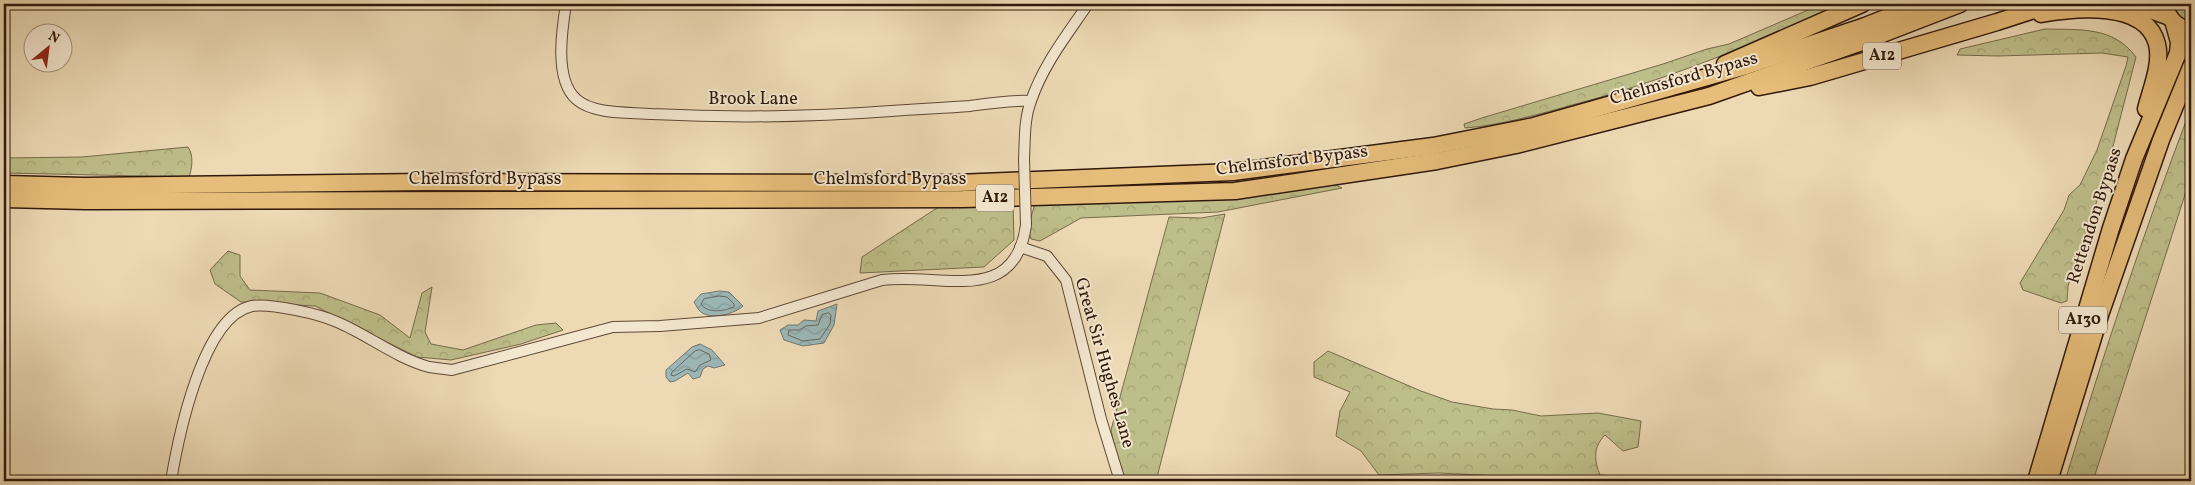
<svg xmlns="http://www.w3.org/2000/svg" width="2195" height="485" font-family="Vollkorn,serif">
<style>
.grass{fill:url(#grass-dots);stroke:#776b4a}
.forest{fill:url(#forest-crowns);stroke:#776b4a}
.water{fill:url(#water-waves);stroke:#717872}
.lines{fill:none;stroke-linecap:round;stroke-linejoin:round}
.shore{stroke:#666860;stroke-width:1}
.minor-casing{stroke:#5f4835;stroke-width:12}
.trunk-casing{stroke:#30180a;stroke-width:19}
.minor{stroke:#f3e7cf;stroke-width:10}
.trunk{stroke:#e6bd7a;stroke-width:16}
.minor-bridge-casing{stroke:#5f4835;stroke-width:12;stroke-linecap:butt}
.minor-bridge{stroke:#f3e7cf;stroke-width:10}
.labels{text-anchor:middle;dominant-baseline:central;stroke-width:4;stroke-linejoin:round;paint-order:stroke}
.shield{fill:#f3e7cf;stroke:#6a5645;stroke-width:1}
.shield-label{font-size:16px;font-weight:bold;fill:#30180a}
.street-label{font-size:18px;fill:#30180a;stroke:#f3e7cf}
</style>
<defs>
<pattern id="grass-dots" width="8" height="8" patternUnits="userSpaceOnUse" patternTransform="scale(1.25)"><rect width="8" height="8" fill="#bebe8a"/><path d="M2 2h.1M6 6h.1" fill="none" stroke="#a4a376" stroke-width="1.8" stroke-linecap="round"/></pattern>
<pattern id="forest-crowns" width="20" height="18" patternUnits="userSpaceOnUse" patternTransform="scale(1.25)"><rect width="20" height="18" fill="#bebe8a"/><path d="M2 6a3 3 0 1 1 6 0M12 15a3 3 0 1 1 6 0" fill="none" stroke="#a4a376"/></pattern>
<pattern id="water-waves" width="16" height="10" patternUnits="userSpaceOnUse" patternTransform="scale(1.25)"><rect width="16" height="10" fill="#9cb8b7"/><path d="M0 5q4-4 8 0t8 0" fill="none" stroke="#879d9c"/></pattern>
</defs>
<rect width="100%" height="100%" fill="#eddab5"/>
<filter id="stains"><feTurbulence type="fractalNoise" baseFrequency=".004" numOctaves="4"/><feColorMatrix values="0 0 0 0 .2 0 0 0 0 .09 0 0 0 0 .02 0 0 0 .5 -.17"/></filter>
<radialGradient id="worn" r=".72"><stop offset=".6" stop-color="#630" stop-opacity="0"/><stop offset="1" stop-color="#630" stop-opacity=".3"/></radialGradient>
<polygon class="grass" points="2172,4 2191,4 2191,24 2178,15"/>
<g class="forest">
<path d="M1822,4h12l3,4c-86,37 -171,72 -261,96 -37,10 -73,21 -111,24l-1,-4 21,-7 178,-53 44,-15 22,-5z"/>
<path d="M2045,29c35,1 68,-3 91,28l-31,120 -37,109 -1,15 -6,2 -38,-13 -3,-7 44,-73 5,-15 11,-10 17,-35 29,-84 2,-9 -26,-4 -104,3 -41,-1 3,-6z"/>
<path d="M2191,108v68l-98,305h-28c38,-126 79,-250 126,-373z"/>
<path d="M188,147c6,8 4,22 1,30l-185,-4v-15l78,-1z"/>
<polygon points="1331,183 1342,188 1218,212 1081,218 1040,241 1031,239 1028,228 1035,203"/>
<polygon points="1013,202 1014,240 984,267 860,273 862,257 943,204"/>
<polygon points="1225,214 1156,481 1122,481 1111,430 1169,217 1201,218"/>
<polygon points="228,251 240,255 240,276 250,290 320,293 380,315 410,338 422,293 432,287 425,332 431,344 463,350 536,325 556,323 563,330 521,344 451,360 417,357 315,306 241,302 215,284 210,270"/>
<path d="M1328,351l93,40 31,11 41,7 19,1 29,6 57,-3 43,8 -3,26 -15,4 -18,-16c-12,12 -11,25 -5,40l18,1 10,5h-102l-24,-5 -64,-3 -59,2 -18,-24 -25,-15 4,-25 10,-19 -36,-15v-15z"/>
</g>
<g class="water">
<path d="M719,291l10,1 14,14c-8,8 -32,14 -42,6 -3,-2 -5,-7 -7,-10l7,-8z"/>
<polygon points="837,304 834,325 824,343 803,346 784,340 780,330 788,325 798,325 804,320 816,321 818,311"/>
<polygon points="700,344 712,350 725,365 714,368 708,366 703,369 700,377 693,379 688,373 675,381 670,382 666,377 666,370 692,347"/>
</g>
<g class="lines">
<g class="shore">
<path d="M719,296l8,1 7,7v3c-10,4 -26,7 -33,-3l3,-5z"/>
<polygon points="829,313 831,315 830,324 820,339 803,341 788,335 789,330 799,330 806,326 818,325 822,315"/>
<polygon points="700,350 709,354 711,360 700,365 695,372 687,369 674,376 671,375 672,372 695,351"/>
</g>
<defs>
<g id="minor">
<path d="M566,4c-4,25 -12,75 10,95 18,16 53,13 76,15 79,4 160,3 239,-3 26,-2 53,-3 79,-5 21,-3 40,-6 60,-5"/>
<path d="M1024,159c1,-19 0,-40 7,-58 12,-36 36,-66 57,-97"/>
<polyline points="1020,247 1047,256 1066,280 1101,419 1120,481"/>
<path d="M171,481c7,-42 31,-165 81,-175 18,-3 68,8 85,16 31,13 59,36 92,45 7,1 15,2 23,3l161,-43 47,-1 99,-8 123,-38c57,-8 133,28 144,-55"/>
</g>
<g id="trunk">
<polyline points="2134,4 2167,16"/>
<path d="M2164,4c4,15 12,23 27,27"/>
<path d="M2041,14c33,-6 105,-14 116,30 5,20 -6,45 -11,65"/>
<polyline points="1725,64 1862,4"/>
<polyline points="1759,87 1810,77 1997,22 2052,4"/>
<polyline points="4,184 84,186 426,182 957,183 1233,172 1433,146 1534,126 1746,66 1865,26 1921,4"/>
<polyline points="4,199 86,201 963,199 1235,191 1437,161 1516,145 1709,96 1859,43 1960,4"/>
<polyline points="2036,481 2111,228 2134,159 2178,53 2179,42 2174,24"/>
<polyline points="2049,481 2101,312 2161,140 2191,67"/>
</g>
</defs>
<use href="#minor" class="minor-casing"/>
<use href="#trunk" class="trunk-casing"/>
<use href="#minor" class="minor"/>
<use href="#trunk" class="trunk"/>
<defs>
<polyline id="minor-bridge" points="1024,159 1026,225"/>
</defs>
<use href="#minor-bridge" class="minor-bridge-casing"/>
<use href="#minor-bridge" class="minor-bridge"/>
</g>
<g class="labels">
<g class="shield">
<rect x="1863" y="42.5" width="38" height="27" rx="4"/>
<rect x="976" y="184.5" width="38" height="27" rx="4"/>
<rect x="2059" y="306.5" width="48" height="27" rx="4"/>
</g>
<g class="shield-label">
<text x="1882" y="56">A12</text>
<text x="995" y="198">A12</text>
<text x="2083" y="320">A130</text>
</g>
<g class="street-label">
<text transform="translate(1684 79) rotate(-16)">Chelmsford Bypass</text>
<text x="753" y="99">Brook Lane</text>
<text transform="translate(1292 161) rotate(-7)">Chelmsford Bypass</text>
<text x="485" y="179">Chelmsford Bypass</text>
<text x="890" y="179">Chelmsford Bypass</text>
<text transform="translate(2095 216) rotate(-72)">Rettendon Bypass</text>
<text transform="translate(1104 363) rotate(74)">Great Sir Hughes Lane</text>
</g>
</g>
<rect width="2195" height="485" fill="none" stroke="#eddab5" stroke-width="20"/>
<rect x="5" y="5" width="2185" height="475" fill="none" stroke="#30180a" stroke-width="2.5"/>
<rect x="10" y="10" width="2175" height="465" fill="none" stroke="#30180a"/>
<g transform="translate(48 48) rotate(29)"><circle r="24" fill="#f3e7cf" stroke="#a59480"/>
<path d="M0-4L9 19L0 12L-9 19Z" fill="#8f2418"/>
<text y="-8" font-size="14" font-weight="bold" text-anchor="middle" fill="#30180a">N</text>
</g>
<rect width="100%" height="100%" filter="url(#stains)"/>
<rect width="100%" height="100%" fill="url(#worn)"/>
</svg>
